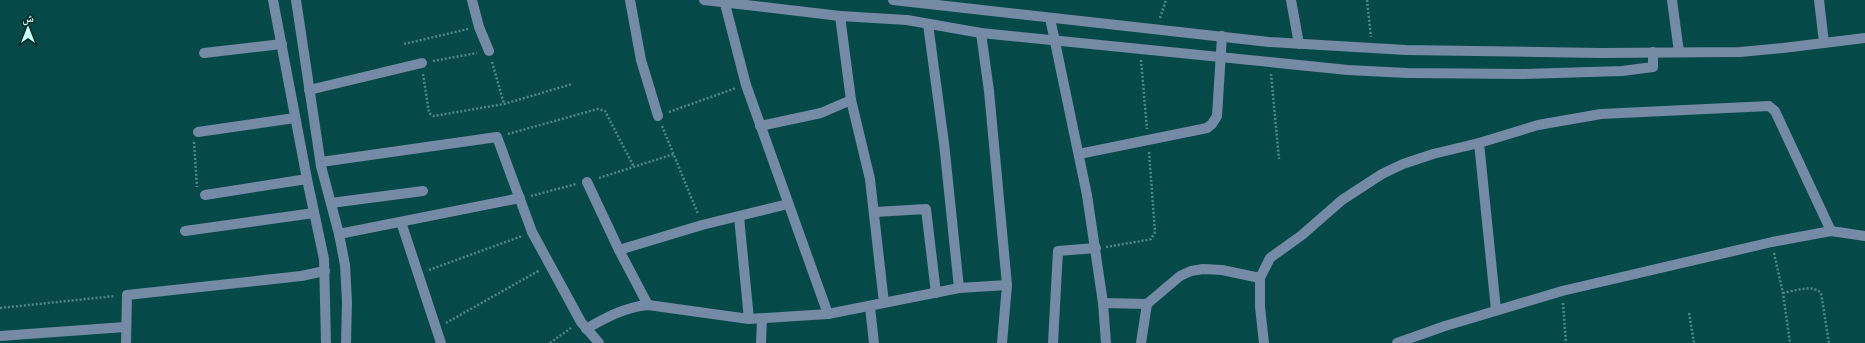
<svg xmlns="http://www.w3.org/2000/svg" width="1865" height="343" font-family="'Alegreya Sans','Noto Naskh Arabic',sans-serif">
<style>
.lines{fill:none;stroke-linecap:round;stroke-linejoin:round}
.path{stroke:#4b8987;stroke-width:2.5;stroke-dasharray:2 2;stroke-linecap:butt}
.minor{stroke:#758aa4;stroke-width:10}
</style>
<rect width="100%" height="100%" fill="#054948"/>
<g class="lines">
<g class="path">
<polyline points="1367,0 1371,37"/>
<polyline points="1160,18 1166,0"/>
<polyline points="404,44 468,29"/>
<polyline points="1141,60 1147,129"/>
<polyline points="433,61 477,53"/>
<polyline points="492,62 504,104"/>
<polyline points="423,74 429,113 434,116 504,104 572,84"/>
<polyline points="1271,74 1279,159"/>
<polyline points="669,112 736,88"/>
<polyline points="662,126 698,214"/>
<polyline points="508,134 594,110 598,109 605,111 634,167"/>
<polyline points="194,142 197,187"/>
<polyline points="599,178 674,154"/>
<polyline points="531,196 576,184"/>
<polyline points="1106,247 1147,240 1151,239 1155,232 1149,152"/>
<polyline points="1774,253 1783,293 1790,343"/>
<polyline points="429,270 522,236"/>
<path d="M1783,293c11,-2 30,-9 38,0l8,50"/>
<polyline points="1563,303 1566,343"/>
<polyline points="0,308 115,296"/>
<polyline points="1689,313 1694,343"/>
<polyline points="446,323 540,270"/>
<polyline points="550,343 571,328"/>
</g>
<g class="minor">
<polyline points="273,0 307,179 324,259 326,343"/>
<polyline points="296,0 321,166 339,234 345,265 347,302 346,343"/>
<polyline points="472,0 479,27 489,51"/>
<polyline points="630,0 641,60 658,116"/>
<polyline points="704,0 840,16 907,20 981,33 1348,70 1407,73 1522,74 1622,71 1653,67 1653,52"/>
<polyline points="724,0 746,85 828,314"/>
<polyline points="893,0 1269,42 1406,50 1601,53 1740,52 1783,48 1865,38"/>
<polyline points="1291,0 1299,44"/>
<polyline points="1672,0 1679,52"/>
<polyline points="1819,0 1824,43"/>
<polyline points="840,16 851,100 870,179 884,303"/>
<polyline points="1050,18 1087,195 1103,303 1106,343"/>
<polyline points="928,24 944,143 959,288"/>
<polyline points="981,33 989,91 1007,285 1002,343"/>
<polyline points="204,53 282,44"/>
<polyline points="309,90 422,63"/>
<polyline points="760,126 821,113 851,100"/>
<polyline points="198,132 295,118"/>
<polyline points="1479,143 1496,310"/>
<polyline points="1079,154 1207,128 1212,124 1217,116 1222,36"/>
<polyline points="321,162 497,137 532,232 581,322 599,343"/>
<polyline points="587,182 619,250 648,305"/>
<polyline points="205,195 307,179"/>
<polyline points="331,203 423,191"/>
<polyline points="875,212 926,209 936,293"/>
<polyline points="739,217 749,319"/>
<polyline points="401,222 441,343"/>
<polyline points="185,231 314,213"/>
<polyline points="339,234 520,198"/>
<polyline points="619,250 702,225 788,204"/>
<polyline points="1103,303 1147,304 1180,276 1191,271 1203,269 1222,270 1260,278"/>
<polyline points="870,307 874,343"/>
<path d="M586,329c19,-11 39,-22 62,-24l101,14 79,-5 131,-26 48,-3"/>
<polyline points="0,336 125,327"/>
<polyline points="126,343 127,295 301,276 325,271"/>
<polyline points="761,343 762,319"/>
<polyline points="1053,343 1058,251 1096,248"/>
<polyline points="1141,343 1147,304"/>
<polyline points="1264,343 1260,307 1260,278 1270,258 1302,235 1342,200 1382,174 1403,164 1433,154 1479,143 1538,125 1601,114 1769,106 1775,111 1831,231"/>
<polyline points="1397,343 1445,326 1562,291 1772,242 1831,231 1865,236"/>
</g>
</g>
<g transform="translate(28 28)" stroke="#072c2c" stroke-width="3" paint-order="stroke">
<path d="M0-3L7 15L0 10L-7 15Z" fill="#cdfffd"/>
<text y="-6" font-size="11" font-weight="bold" text-anchor="middle" fill="#cdfffd">ش</text>
</g>
</svg>
